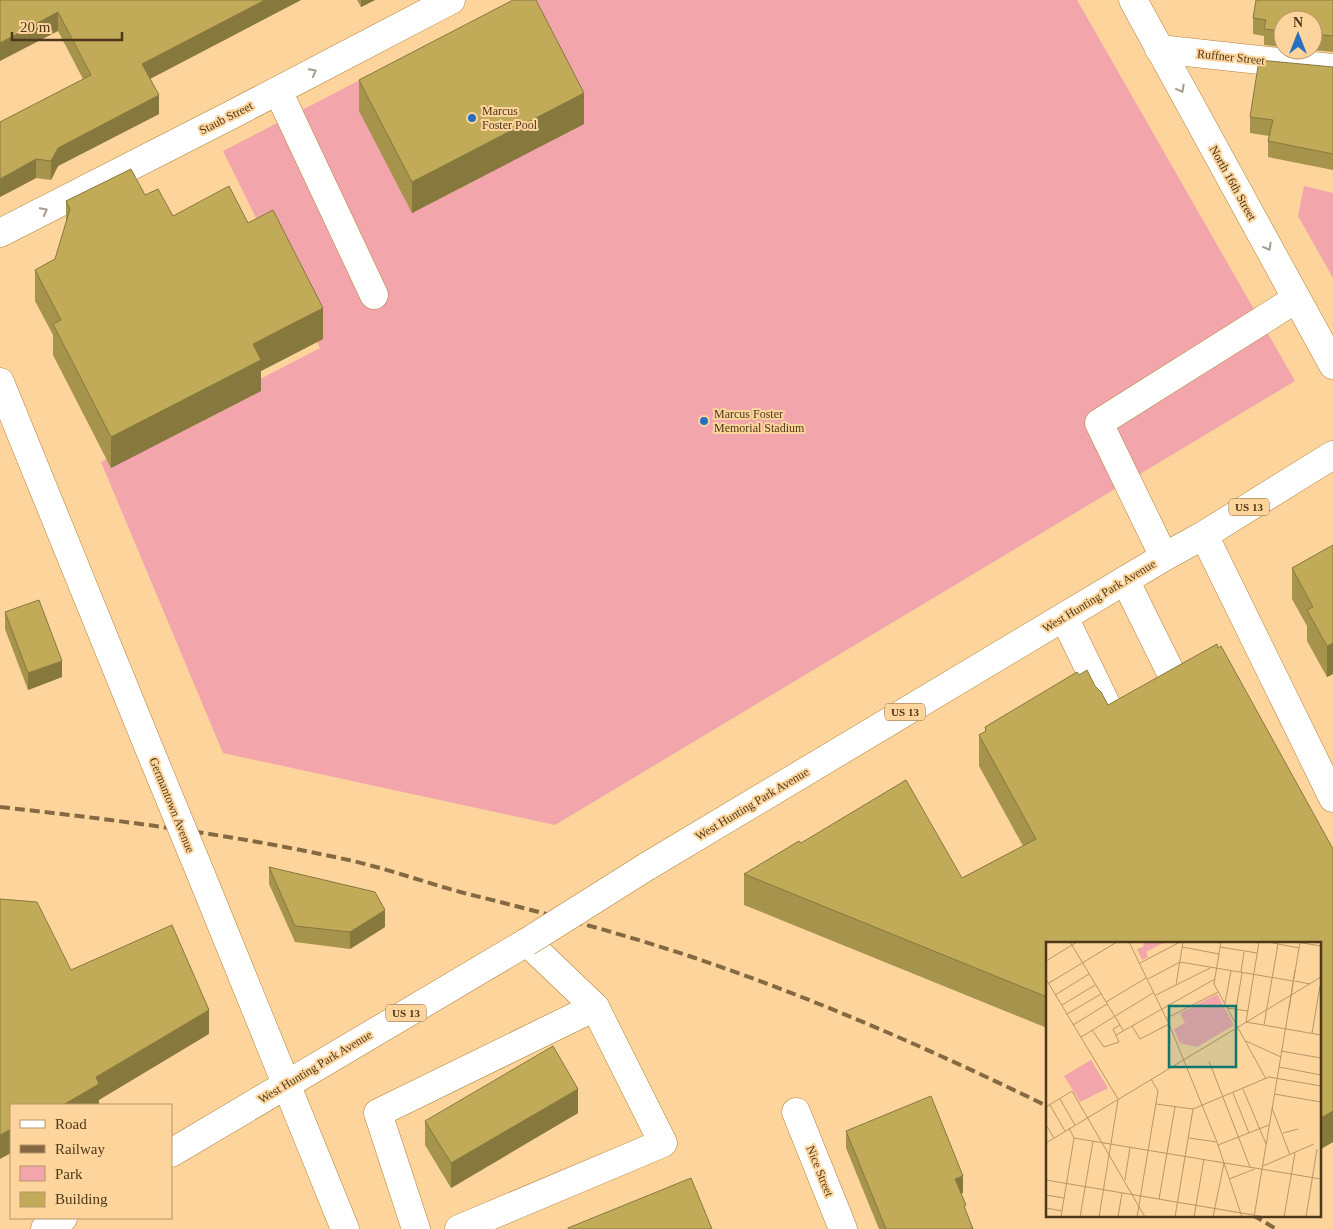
<svg xmlns="http://www.w3.org/2000/svg" width="1333" height="1229" font-family="Georgia,serif">
<style>
.green{fill:#f2a6ab}
.lines{fill:none;stroke-linecap:round;stroke-linejoin:round}
.minor-casing{stroke:#b2823a;stroke-width:29}
.major-casing{stroke:#b2823a;stroke-width:29}
.minor{stroke:#fff;stroke-width:28}
.major{stroke:#fff;stroke-width:28}
.rail{stroke:#846943;stroke-width:4;stroke-dasharray:10 5;stroke-linecap:butt}
.major-bridge-casing{stroke:#b2823a;stroke-width:29;stroke-linecap:butt}
.major-bridge{stroke:#fff;stroke-width:28}
.wall{fill:#a6934c}
.shaded-wall{fill:#87783e}
.building{fill:#c1ab58;stroke:#87783e}
.oneway{stroke:#a69c8c}
.poi-dot{fill:#286fc0;stroke:#fdd49c;stroke-width:2}
.labels{text-anchor:middle;dominant-baseline:central;stroke-width:4;stroke-linejoin:round;paint-order:stroke}
.shield{fill:#fdd49c;stroke:#826741;stroke-width:1}
.shield-label{font-size:11px;font-weight:bold;fill:#4d381a}
.street-label{font-size:12px;fill:#4d381a;stroke:#fdd49c}
.poi-label{font-size:12px;fill:#4d381a;stroke:#fdd49c;text-anchor:start}
.inset-road{fill:none;stroke:#b79668;stroke-width:1}
.view{fill:#0f766e;fill-opacity:0.15;stroke:#0f766e;stroke-width:2.5}
.inset-edge{fill:none;stroke:#4d381a;stroke-width:2.5}
</style>
<rect width="100%" height="100%" fill="#fdd49c"/>
<g class="green">
<polygon points="514,0 1077,0 1295,381 555,825 223,753 101,462 320,348 223,151"/>
<polygon points="1304,186 1333,193 1333,278 1298,216"/>
</g>
<g class="lines">
<defs>
<g id="minor">
<polyline points="1133,0 1333,365"/>
<polyline points="1159,49 1333,68"/>
<polyline points="278,91 374,295"/>
<polyline points="0,233 233,114 451,0"/>
<polyline points="1204,535 1333,798"/>
<polyline points="1164,557 1099,423 1296,299"/>
<polyline points="1125,580 1175,681"/>
<polyline points="1064,617 1109,710"/>
<polyline points="796,1112 843,1229"/>
<polyline points="416,1229 378,1113 595,1007"/>
<polyline points="459,1229 663,1143 595,1007 527,942"/>
</g>
<g id="major">
<polyline points="0,382 155,763"/>
<polyline points="646,867 1164,557 1204,535 1333,455"/>
<polyline points="200,872 345,1229"/>
<polyline points="171,1153 527,942"/>
<polyline points="45,1229 63,1218"/>
</g>
</defs>
<use href="#minor" class="minor-casing"/>
<use href="#major" class="major-casing"/>
<use href="#minor" class="minor"/>
<use href="#major" class="major"/>
<g class="rail">
<path d="M0,807c118,13 237,28 353,54 38,9 74,22 111,32 77,19 153,39 228,64 122,41 240,93 355,149"/>
<polyline points="1253,1215 1276,1229"/>
</g>
<defs>
<g id="major-bridge">
<polyline points="155,763 200,872"/>
<polyline points="527,942 646,867"/>
</g>
</defs>
<use href="#major-bridge" class="major-bridge-casing"/>
<use href="#major-bridge" class="major-bridge"/>
</g>
<g class="wall">
<polygon points="0,0 301,0 150,79 159,114 58,166 51,180 36,178 0,197 83,79 58,31"/>
<polygon points="357,0 375,0 361,7"/>
<polygon points="1333,0 1333,52 1312,50 1313,50 1313,20 1283,20 1283,47 1264,45 1264,36 1253,34 1253,18"/>
<polygon points="1333,67 1333,170 1268,157 1268,141 1269,136 1250,133 1250,117"/>
<polygon points="359,80 584,124 412,213 359,111"/>
<polygon points="145,195 173,216 248,223 323,339 261,371 261,391 111,468 53,355 53,335 35,301 35,270 55,259 66,223 66,201"/>
<polygon points="1333,545 1333,674 1327,677 1307,641 1307,626 1292,599 1292,568"/>
<polygon points="5,612 62,677 28,690 5,629"/>
<polygon points="1079,675 1095,686 1108,705 1333,849 1333,1142 1319,1150 1319,943 1047,943 1047,1028 744,905 744,874 801,843 962,878 1023,846 979,766 979,735 985,732 985,727"/>
<polygon points="269,867 385,927 350,949 295,942 269,884"/>
<polygon points="578,1113 451,1188 425,1145 425,1121"/>
<polygon points="846,1131 963,1193 961,1193 966,1213 973,1229 879,1229 846,1148"/>
</g>
<g class="shaded-wall">
<polygon points="265,0 301,0 142,83 142,64"/>
<polygon points="361,0 375,0 361,7"/>
<polygon points="58,12 58,31 0,61 0,43"/>
<polygon points="584,93 584,124 412,213 412,182"/>
<polygon points="159,95 159,114 58,166 51,180 51,161 58,148"/>
<polygon points="36,159 36,178 0,197 0,179"/>
<polygon points="323,308 323,339 261,371 261,391 111,468 111,437 253,344"/>
<polygon points="1333,643 1333,674 1327,677 1327,646"/>
<polygon points="62,661 62,677 28,690 28,673"/>
<polygon points="385,910 385,927 350,949 350,932"/>
<polygon points="209,1010 209,1034 99,1100 99,1105 63,1105 96,1077"/>
<polygon points="578,1089 578,1113 451,1188 451,1163"/>
<polygon points="1333,1111 1333,1142 1319,1150 1319,1119"/>
<polygon points="11,1129 11,1153 0,1159 0,1135"/>
<polygon points="963,1176 963,1193 955,1196 955,1179"/>
</g>
<g class="building">
<polygon points="0,0 265,0 142,64 159,95 58,148 51,161 36,159 0,179 0,122 91,75 58,12 0,43"/>
<polygon points="513,0 536,0 584,93 412,182 359,80"/>
<polygon points="1256,0 1333,0 1333,36 1313,34 1313,20 1283,20 1283,31 1264,29 1266,20 1253,18"/>
<polygon points="1259,60 1333,67 1333,154 1268,141 1273,120 1250,117"/>
<polygon points="131,169 145,195 158,189 173,216 229,186 248,223 273,210 323,308 253,344 261,360 111,437 53,324 61,320 35,270 55,259 70,209 66,201"/>
<polygon points="1333,545 1333,643 1327,646 1307,610 1313,607 1292,568"/>
<polygon points="39,600 62,661 28,673 5,612"/>
<polygon points="1217,644 1218,648 1221,646 1333,849 1333,1111 1319,1119 1319,943 1047,943 1047,997 744,874 799,841 801,843 906,780 962,878 1036,839 979,735 986,731 985,727 1077,672 1079,675 1087,670 1095,686 1101,692 1108,705"/>
<polygon points="269,867 375,892 385,910 350,932 295,926"/>
<polygon points="0,899 37,902 71,970 172,925 209,1010 96,1077 99,1084 63,1105 11,1105 11,1129 0,1135"/>
<polygon points="553,1046 578,1089 451,1163 425,1121"/>
<polygon points="931,1096 963,1176 955,1179 966,1205 964,1206 973,1229 886,1229 846,1131"/>
<polygon points="691,1178 712,1229 568,1229 568,1228"/>
</g>
<defs><path id="oneway-chevron" d="M-2-3.5L2.5 0L-2 3.5" fill="none" stroke-width="1.6" stroke-linecap="round" stroke-linejoin="round" transform="scale(1.25)"/></defs>
<g class="oneway">
<use href="#oneway-chevron" transform="translate(313 72) rotate(-28)"/>
<use href="#oneway-chevron" transform="translate(1181 89) rotate(61)"/>
<use href="#oneway-chevron" transform="translate(44 211) rotate(-27)"/>
<use href="#oneway-chevron" transform="translate(1268 247) rotate(61)"/>
</g>
<g class="poi-dot">
<circle cx="472" cy="118" r="5"/>
<circle cx="704" cy="421" r="5"/>
</g>
<g class="labels">
<g class="shield">
<rect x="1229" y="498.5" width="40" height="17" rx="4"/>
<rect x="885" y="703.5" width="40" height="17" rx="4"/>
<rect x="386" y="1004.5" width="40" height="17" rx="4"/>
</g>
<g class="shield-label">
<text x="1249" y="507">US 13</text>
<text x="905" y="712">US 13</text>
<text x="406" y="1013">US 13</text>
</g>
<g class="street-label">
<text transform="translate(1231 57) rotate(6)">Ruffner Street</text>
<text transform="translate(226 118) rotate(-27)">Staub Street</text>
<text transform="translate(1233 183) rotate(61)">North 16th Street</text>
<text transform="translate(1099 596) rotate(-31)">West Hunting Park Avenue</text>
<text transform="translate(752 804) rotate(-31)">West Hunting Park Avenue</text>
<text transform="translate(172 805) rotate(68)">Germantown Avenue</text>
<text transform="translate(315 1067) rotate(-31)">West Hunting Park Avenue</text>
<text transform="translate(820 1171) rotate(68)">Nice Street</text>
</g>
<g class="poi-label">
<text x="482" y="111">Marcus<tspan x="482" dy="14">Foster Pool</tspan></text>
<text x="714" y="414">Marcus Foster<tspan x="714" dy="14">Memorial Stadium</tspan></text>
</g>
</g>
<g transform="translate(1046 942)">
<rect width="275" height="275" fill="#fdd49c"/>
<path d="M98,0h21l-19,10 2,5 -6,3 -5,-11 6,-2zM171,52l17,31 -37,22 -17,-4 -6,-14 11,-6 -5,-10zM45,118l17,28 -28,14 -16,-26z" fill="#f2a6ab"/>
<path class="inset-road" d="M24,0l53,88M83,0l40,82 48,118 25,75M175,0l-7,42 52,95M222,0l31,6M251,0l24,4M136,5l37,7M174,5l37,6M0,19l31,-19M94,21l40,-21M195,30l3,-20M0,37l72,120M102,37l32,-17 113,19M249,39l15,3M3,41l68,-41M130,43l7,-43M9,53l34,-21M110,53l54,-27M60,60l40,-24M179,61l6,-32M16,63l33,-20M181,66l21,3M190,67l6,-36M243,67l6,-39M21,72l34,-20M121,76l51,-26M200,80l13,-80M200,80l75,13M27,83l34,-21M218,83l14,-81M86,84l8,13 29,-15M46,88l12,17 15,-5 -6,-13 7,-4M266,91l8,-47M70,93l99,-56M35,95l72,-44M200,99l35,16M235,109l40,7M163,119l41,106M233,125l42,8M197,147l23,55M187,151l16,40M228,152l47,8M14,157l15,26M110,162l37,5 76,-32 52,9M4,163l15,26M0,165l26,-16 73,126M226,166l18,47M0,183l8,13M237,191l15,-4M28,196l247,41M143,196l28,4M0,201l275,-166M172,203l51,-20M217,224l51,-22M183,237l26,-10M0,238l219,37M79,238l5,-33M0,253l18,3M113,257l16,-92M0,266l16,3M15,275l13,-79 -5,-10M34,275l13,-76M53,275l19,-117M72,275l4,-24M91,275l21,-126 -7,-12M129,275l18,-108M148,275l10,-58M167,275l11,-54M208,275l46,-275M238,275l11,-64M260,275l11,-68"/>
<path class="view" d="M123,64h67v61h-67z"/>
<rect width="275" height="275" class="inset-edge"/>
</g>
<rect x="10" y="1104" width="162" height="115" fill="#fdd49c" stroke="#b79668"/>
<rect x="20" y="1120" width="25" height="8" fill="#ffffff" stroke="#b79668"/>
<text x="55" y="1129" font-size="15" fill="#4d381a">Road</text>
<rect x="20" y="1145" width="25" height="8" fill="#846943" stroke="#b79668"/>
<text x="55" y="1154" font-size="15" fill="#4d381a">Railway</text>
<rect x="20" y="1166" width="25" height="15" fill="#f2a6ab" stroke="#b79668"/>
<text x="55" y="1179" font-size="15" fill="#4d381a">Park</text>
<rect x="20" y="1192" width="25" height="15" fill="#c1ab58" stroke="#b79668"/>
<text x="55" y="1204" font-size="15" fill="#4d381a">Building</text>
<g transform="translate(1298 35)"><circle r="24" fill="#fdd49c" stroke="#b79668"/>
<path d="M0-4L9 19L0 12L-9 19Z" fill="#286fc0"/>
<text y="-8" font-size="14" font-weight="bold" text-anchor="middle" fill="#4d381a">N</text>
</g>
<path d="M12 32v8h110v-8" fill="none" stroke="#4d381a" stroke-width="2.5"/>
<text x="20" y="32" font-size="15" fill="#4d381a" stroke="#fdd49c" stroke-width="4" paint-order="stroke">20 m</text>
</svg>
